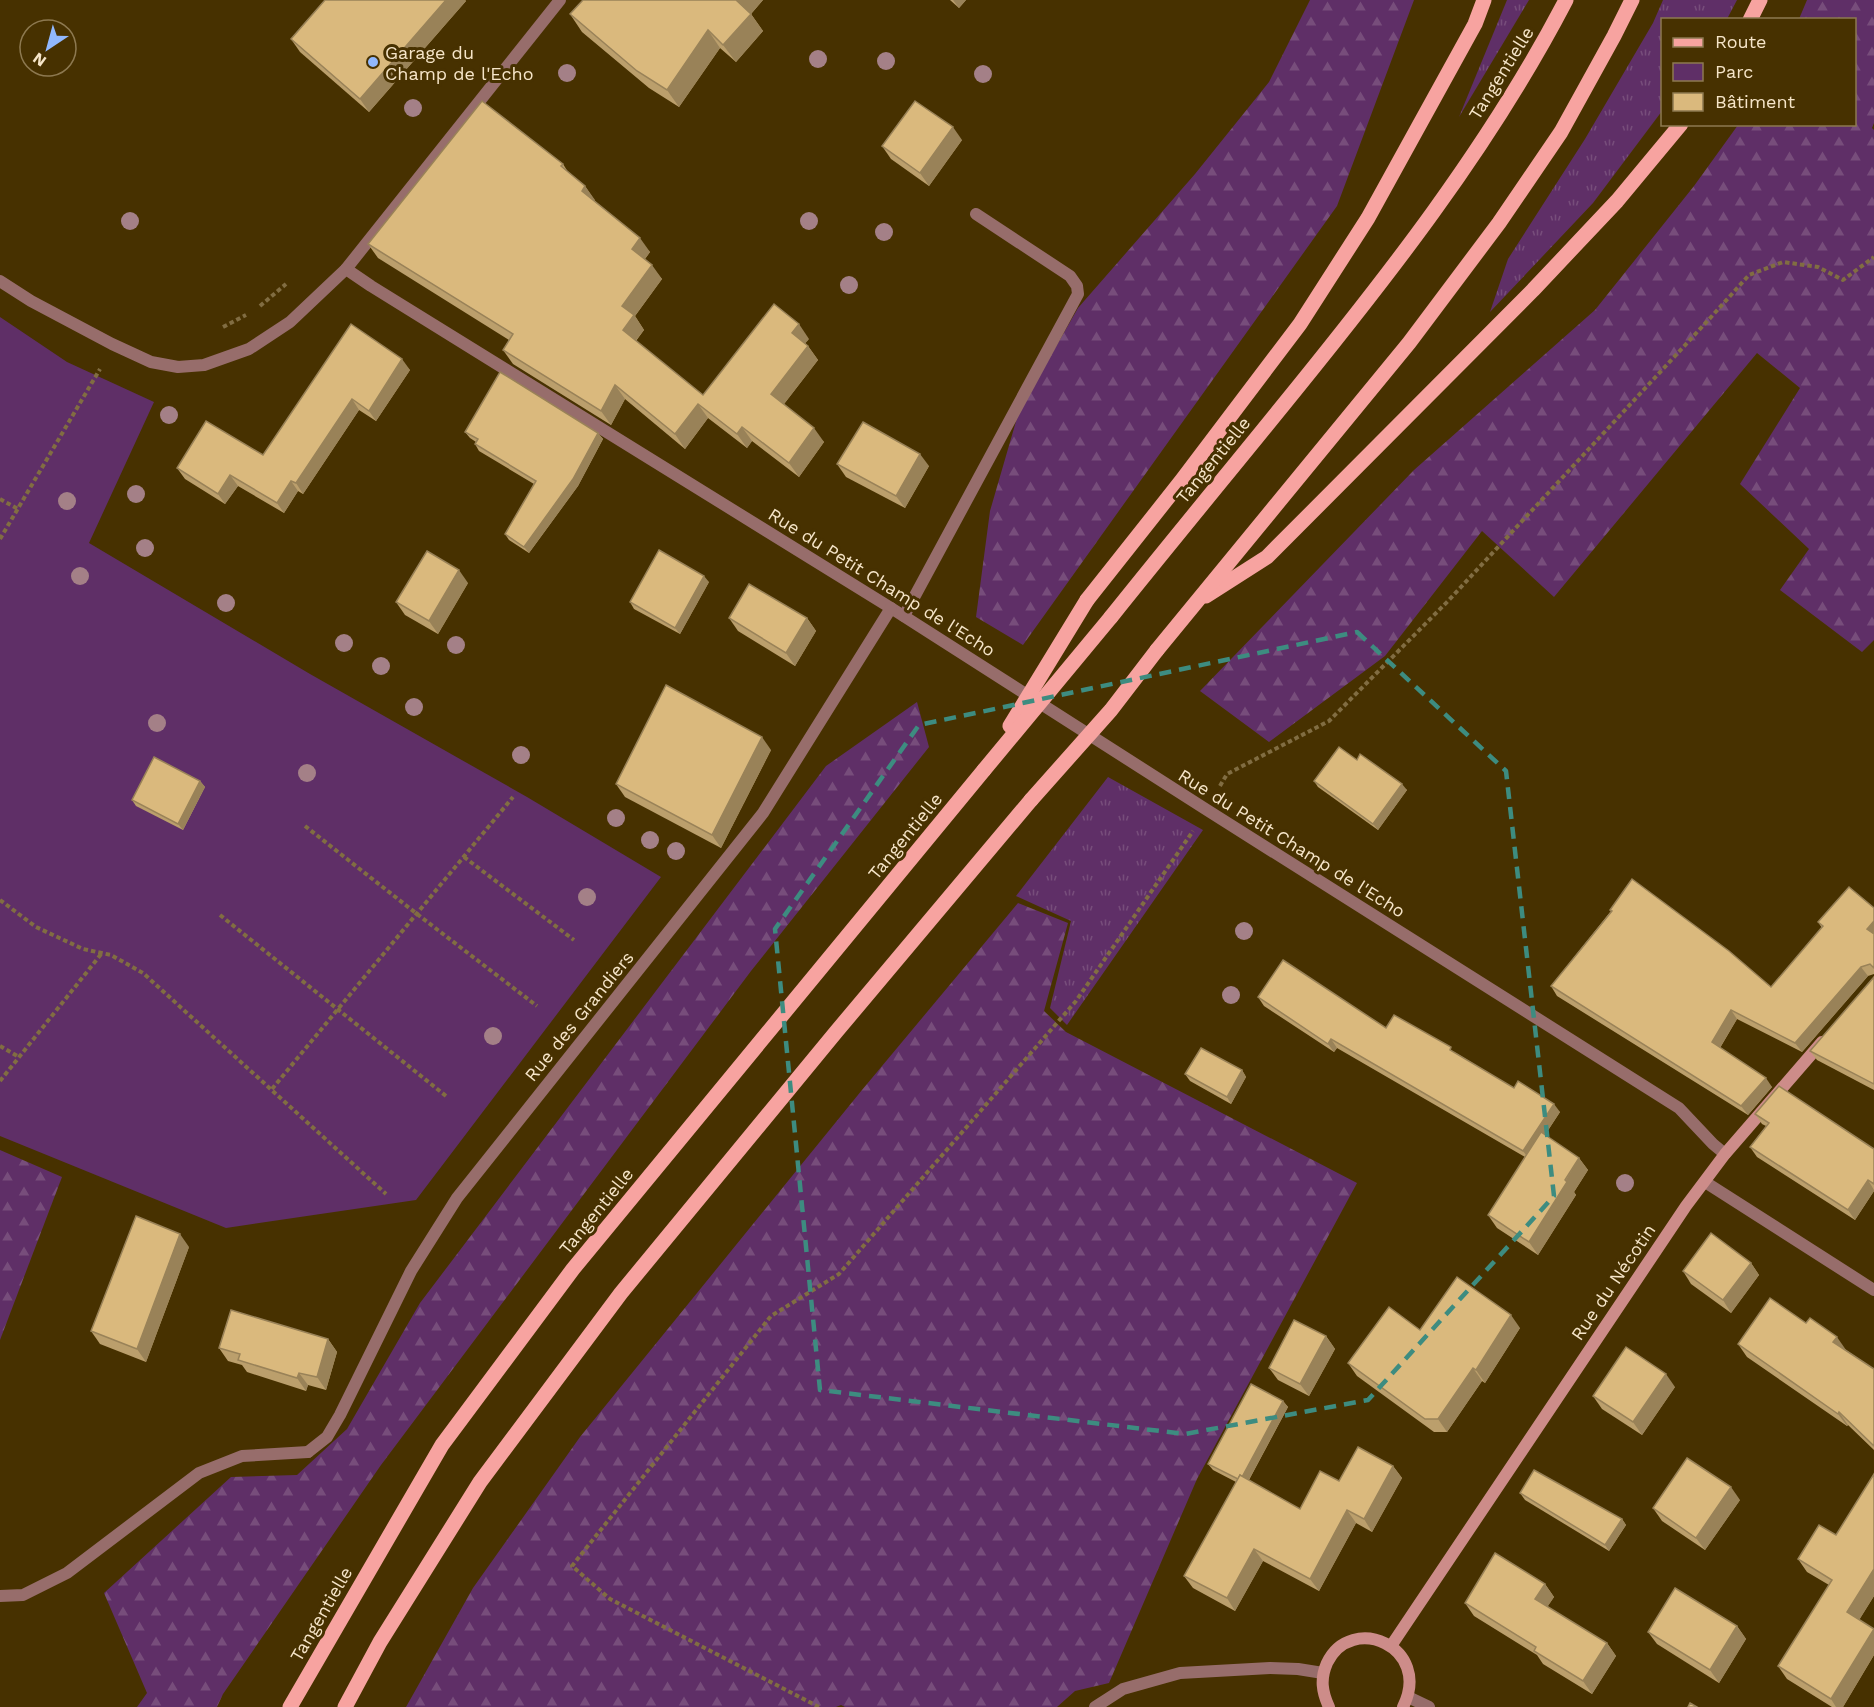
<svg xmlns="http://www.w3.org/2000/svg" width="1874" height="1707" font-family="'Work Sans',sans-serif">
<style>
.grass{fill:url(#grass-tufts)}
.forest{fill:url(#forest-firs)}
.green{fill:#5f2f67}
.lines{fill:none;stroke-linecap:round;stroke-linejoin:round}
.path{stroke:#816d42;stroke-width:4;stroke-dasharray:4.5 3;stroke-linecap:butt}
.lane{stroke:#976d6b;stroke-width:12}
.street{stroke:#976d6b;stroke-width:12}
.secondary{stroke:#cd8c89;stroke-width:12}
.primary{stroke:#f7a3a0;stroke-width:15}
.primary-bridge{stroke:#f7a3a0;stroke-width:15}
.tree{fill:#a48087}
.wall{fill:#bb9f6c}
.shaded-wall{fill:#998258}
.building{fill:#dab97d;stroke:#998258;stroke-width:1.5}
.marked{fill:none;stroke:#3d8c80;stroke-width:4.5;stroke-dasharray:12 8;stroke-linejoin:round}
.poi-dot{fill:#91b8fd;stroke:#473100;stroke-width:2}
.labels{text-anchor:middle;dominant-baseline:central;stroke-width:6;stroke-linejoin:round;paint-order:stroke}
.poi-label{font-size:18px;fill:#f6e5c8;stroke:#473100;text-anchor:start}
.street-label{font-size:18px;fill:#f6e5c8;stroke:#473100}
</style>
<defs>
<pattern id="grass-tufts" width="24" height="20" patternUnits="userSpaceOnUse" patternTransform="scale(1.5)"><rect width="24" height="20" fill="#5f2f67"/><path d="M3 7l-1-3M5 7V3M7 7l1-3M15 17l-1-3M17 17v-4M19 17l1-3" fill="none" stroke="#774d7b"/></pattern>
<pattern id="forest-firs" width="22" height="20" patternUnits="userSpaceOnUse" patternTransform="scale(1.5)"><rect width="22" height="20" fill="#5f2f67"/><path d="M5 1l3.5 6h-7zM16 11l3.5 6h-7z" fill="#774d7b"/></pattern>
</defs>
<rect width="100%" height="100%" fill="#473100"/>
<g class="grass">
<polygon points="1507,0 1529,0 1459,117"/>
<polygon points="1663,0 1737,0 1727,19 1662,20 1662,111 1593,203 1490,312 1508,259 1585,139 1653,23"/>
<polygon points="1108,777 1203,830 1067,1025 1050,1008 1071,921 1016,896"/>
</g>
<g class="forest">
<polygon points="1310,0 1414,0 1337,206 1023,645 976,617 990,511 1019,411 1078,308 1195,174 1269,82"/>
<polygon points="1807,0 1874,0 1874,123 1872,128 1874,130 1874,640 1862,652 1780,590 1809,549 1740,484 1800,388 1757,353 1554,597 1482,531 1385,656 1269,742 1200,691 1414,470 1595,310 1694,186 1738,125 1854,124 1854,20 1799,19"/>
<polygon points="917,702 929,747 751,971 381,1465 223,1694 217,1707 137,1707 147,1693 104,1593 231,1477 297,1475 347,1429 420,1303 826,766"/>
<polygon points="1018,903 1068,923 1044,1011 1066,1032 1357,1183 1197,1479 1109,1683 1075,1691 1057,1707 845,1707 841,1705 836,1707 406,1707 473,1588 580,1437 862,1090"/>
<polygon points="0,1150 62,1177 0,1340"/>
</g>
<polygon class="green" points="0,317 67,362 154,402 89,543 310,674 527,797 661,877 416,1200 226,1228 0,1136"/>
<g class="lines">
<g class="path">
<polyline points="260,306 286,284"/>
<polyline points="223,327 246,315"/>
<polyline points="0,499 18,509"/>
<polyline points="0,539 100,369"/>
<polyline points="1220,786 1227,774 1329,721 1449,600 1712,316 1749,275 1783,262 1818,267 1843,280 1874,257"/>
<polyline points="305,826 417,914 537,1006"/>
<polyline points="464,857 574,940"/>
<polyline points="0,900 36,927 83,949 111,955 143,973 386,1194"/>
<polyline points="220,915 446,1096"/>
<polyline points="0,1046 19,1057"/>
<polyline points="0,1081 102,953"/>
<polyline points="272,1089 513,797"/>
<polyline points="819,1707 610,1599 572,1566 771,1316 839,1274 1076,1001 1193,831"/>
</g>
<g class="lane">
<polyline points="904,616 1078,294 1077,286 1070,276 976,214"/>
<polyline points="1705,1182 1874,1290"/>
<polyline points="0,1596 23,1595 67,1573 199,1473 242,1456 308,1452"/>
</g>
<g class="street">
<polyline points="346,269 560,0"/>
<polyline points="0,281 31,301 112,344 151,362 178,367 204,365 249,349 290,322 346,269 371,286 891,608 1207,810 1679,1108 1713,1144 1725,1154"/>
<polyline points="308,1452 327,1437 340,1415 411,1271 457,1198 763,813 891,608"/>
<polyline points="1408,1697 1429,1707"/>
<polyline points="1095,1707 1123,1689 1180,1673 1270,1668 1298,1669 1323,1673"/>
</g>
<g class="secondary">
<polyline points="1391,1646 1686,1206 1725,1154 1822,1042"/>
<path d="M1329,1707c-7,-15 -9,-28 -2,-44 24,-51 106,-16 76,44"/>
</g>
<g class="primary">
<polyline points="1750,20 1760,0"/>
<polyline points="1206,596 1267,557 1533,290 1617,201 1681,124"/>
<polyline points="1087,600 1182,480 1300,324 1368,218 1475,24 1484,0"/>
<path d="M1111,617c56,-70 113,-139 169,-208 105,-129 209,-261 286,-409"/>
<polyline points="1157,650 1409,343 1499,223 1561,132 1614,36 1632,0"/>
<polyline points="290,1707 442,1445 573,1269 984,770"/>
<polyline points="345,1707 380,1642 480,1482 621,1293 836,1032 1031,800"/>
</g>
<g class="primary-bridge">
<polyline points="1010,726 1087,600"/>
<polyline points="984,770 1111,617"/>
<polyline points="1031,800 1111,710 1157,650"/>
</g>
</g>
<g class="tree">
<circle cx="818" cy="59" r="9"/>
<circle cx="886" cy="61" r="9"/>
<circle cx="567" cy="73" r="9"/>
<circle cx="983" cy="74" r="9"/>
<circle cx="413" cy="108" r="9"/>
<circle cx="130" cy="221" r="9"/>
<circle cx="809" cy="221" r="9"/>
<circle cx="884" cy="232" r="9"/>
<circle cx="849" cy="285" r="9"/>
<circle cx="169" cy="415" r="9"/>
<circle cx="136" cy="494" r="9"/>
<circle cx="67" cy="501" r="9"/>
<circle cx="145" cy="548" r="9"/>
<circle cx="80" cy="576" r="9"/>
<circle cx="226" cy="603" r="9"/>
<circle cx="344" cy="643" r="9"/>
<circle cx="456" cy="645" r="9"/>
<circle cx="381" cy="666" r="9"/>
<circle cx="414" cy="707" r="9"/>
<circle cx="157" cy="723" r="9"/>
<circle cx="521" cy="755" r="9"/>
<circle cx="307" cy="773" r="9"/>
<circle cx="616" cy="818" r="9"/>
<circle cx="650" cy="840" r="9"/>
<circle cx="676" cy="851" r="9"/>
<circle cx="587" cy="897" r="9"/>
<circle cx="1244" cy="931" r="9"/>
<circle cx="1231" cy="995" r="9"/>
<circle cx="493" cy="1036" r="9"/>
<circle cx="1625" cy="1183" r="9"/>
</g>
<g class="wall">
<polygon points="325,0 465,0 466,1 369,112 300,52 291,39"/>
<polygon points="583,0 763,0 751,14 763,31 736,62 720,48 679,107 649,88 582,32 570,14"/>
<polygon points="950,0 966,0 959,8"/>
<polygon points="962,140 929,186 891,159 882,146"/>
<polygon points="563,164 568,172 585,186 595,201 650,252 645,259 662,279 635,316 644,330 636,341 703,395 809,339 805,343 808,346 818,360 784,404 824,442 799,477 752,441 747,448 708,418 685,449 625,399 611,425 513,364 503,350 509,340 378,258 368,244"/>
<polygon points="351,324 410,370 376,421 359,410 303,494 298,491 284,513 238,486 225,504 185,479 177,468 263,455"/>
<polygon points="465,432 598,433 603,439 578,486 529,553 509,540 505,534 534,484 479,451 475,444 476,442 470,438"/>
<polygon points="837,464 929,466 905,508 846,477"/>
<polygon points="709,582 680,634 634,609 630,602"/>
<polygon points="468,583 438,634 405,615 396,602"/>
<polygon points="729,618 807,618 816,631 795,666 738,631"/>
<polygon points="771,750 721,848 625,797 616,784"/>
<polygon points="1357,760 1407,790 1378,830 1318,787 1314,781"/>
<polygon points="200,781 205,787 183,830 136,806 132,800"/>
<polygon points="1874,908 1874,974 1868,976 1802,1052 1737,1019 1720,1048 1772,1087 1748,1115 1557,996 1551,986 1611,911 1610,910 1771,987 1822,928 1818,922"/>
<polygon points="1874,977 1874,1090 1817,1060 1810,1051"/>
<polygon points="1258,997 1386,1028 1456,1053 1514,1088 1560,1112 1545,1135 1579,1158 1588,1170 1574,1192 1576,1195 1538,1255 1497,1228 1488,1215 1525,1157 1337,1048 1334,1052 1264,1006"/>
<polygon points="1242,1070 1246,1077 1231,1104 1190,1081 1185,1074"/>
<polygon points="1755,1114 1874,1149 1874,1191 1855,1220 1757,1157 1750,1147 1766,1126 1762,1124"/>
<polygon points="189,1247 146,1362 100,1344 91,1331"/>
<polygon points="1751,1263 1759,1275 1731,1313 1691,1284 1683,1271"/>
<polygon points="1806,1323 1874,1369 1874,1450 1848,1425 1847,1426 1747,1357 1738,1344"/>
<polygon points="1520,1328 1485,1383 1482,1381 1447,1432 1434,1432 1357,1376 1348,1363 1420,1330"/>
<polygon points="1326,1336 1335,1349 1309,1396 1278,1380 1269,1368"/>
<polygon points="328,1339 337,1352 326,1390 308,1385 306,1391 247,1372 242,1365 228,1361 219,1348"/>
<polygon points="1675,1387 1642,1435 1602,1409 1593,1396"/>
<polygon points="1283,1401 1288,1407 1249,1480 1300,1509 1339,1481 1393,1466 1402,1478 1372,1532 1356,1523 1319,1591 1263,1561 1235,1611 1193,1588 1184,1576 1236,1482 1213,1470 1208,1464"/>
<polygon points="1520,1493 1622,1519 1626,1525 1609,1551 1525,1500"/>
<polygon points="1740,1500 1705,1550 1662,1521 1653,1508"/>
<polygon points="1836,1535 1874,1596 1859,1620 1874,1655 1843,1707 1832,1707 1787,1679 1778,1666 1829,1585 1807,1572 1798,1559"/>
<polygon points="1545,1584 1554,1597 1547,1607 1607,1643 1616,1656 1592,1694 1543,1664 1537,1655 1474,1616 1465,1603"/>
<polygon points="1737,1626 1746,1639 1719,1683 1657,1644 1648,1632"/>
</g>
<g class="shaded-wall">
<polygon points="446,0 465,0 466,1 369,112 360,99"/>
<polygon points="736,0 763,0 751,14 763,31 736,62 723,45"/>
<polygon points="953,0 966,0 959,8"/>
<polygon points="708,30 720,48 679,107 667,90"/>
<polygon points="953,127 962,140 929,186 920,173"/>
<polygon points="585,186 595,200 592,205 582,191"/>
<polygon points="640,238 650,252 642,263 632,249"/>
<polygon points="652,265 662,279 635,316 644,330 633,344 623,330 622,306"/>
<polygon points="799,324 809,339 802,347 792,333"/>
<polygon points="808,346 818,360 781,408 771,394"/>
<polygon points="402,359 410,370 376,421 369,411"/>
<polygon points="615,385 625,399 611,425 601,411"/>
<polygon points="352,399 359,410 303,494 296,483"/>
<polygon points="698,404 708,418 685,449 675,434"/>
<polygon points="742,427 752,441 747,448 737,434"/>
<polygon points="814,428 824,442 799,477 789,463"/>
<polygon points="598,433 603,439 578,486 529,553 524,547"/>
<polygon points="920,454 929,466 905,508 896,496"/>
<polygon points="230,475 238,486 225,504 218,494"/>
<polygon points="291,481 298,491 284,513 277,503"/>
<polygon points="459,570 468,583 438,634 429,621"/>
<polygon points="704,576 709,582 680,634 675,628"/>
<polygon points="807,618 816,631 795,666 786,653"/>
<polygon points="762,737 771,750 721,848 712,835"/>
<polygon points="200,781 205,787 183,830 178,824"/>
<polygon points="1402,784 1407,790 1378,830 1373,824"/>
<polygon points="1874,921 1874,938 1867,929"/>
<polygon points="1861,967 1868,976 1802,1052 1795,1043"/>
<polygon points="1731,1010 1737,1019 1718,1051 1712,1042"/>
<polygon points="1331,1039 1337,1048 1334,1052 1328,1044"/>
<polygon points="1242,1070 1246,1077 1231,1104 1227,1097"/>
<polygon points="1766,1078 1772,1087 1748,1115 1741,1106"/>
<polygon points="1554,1104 1560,1112 1529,1159 1523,1151"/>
<polygon points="1579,1158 1588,1170 1574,1192 1576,1195 1538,1255 1529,1242"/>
<polygon points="1868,1180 1874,1190 1874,1191 1855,1220 1848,1210"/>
<polygon points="180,1234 189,1247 146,1362 137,1349"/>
<polygon points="1751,1263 1759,1275 1731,1313 1723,1300"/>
<polygon points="1511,1315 1520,1328 1485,1383 1476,1370"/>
<polygon points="1326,1336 1335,1349 1309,1396 1300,1384"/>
<polygon points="1837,1337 1846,1350 1833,1342"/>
<polygon points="328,1339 337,1352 326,1390 317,1377"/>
<polygon points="1473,1368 1482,1381 1447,1432 1438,1419"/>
<polygon points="299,1373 308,1385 306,1391 297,1378"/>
<polygon points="1666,1374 1675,1387 1642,1435 1633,1422"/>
<polygon points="1283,1401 1288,1407 1245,1487 1240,1481"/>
<polygon points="1839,1412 1848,1425 1847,1426 1838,1414"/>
<polygon points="1393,1466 1402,1478 1372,1532 1364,1519"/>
<polygon points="1731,1487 1740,1500 1705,1550 1696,1538"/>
<polygon points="1347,1510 1356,1523 1319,1591 1310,1579"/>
<polygon points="1622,1519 1626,1525 1609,1551 1605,1545"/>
<polygon points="1254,1549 1263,1561 1235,1611 1227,1598"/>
<polygon points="1874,1569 1874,1596 1856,1625 1847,1612"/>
<polygon points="1545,1584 1554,1597 1544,1612 1535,1599"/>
<polygon points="1737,1626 1746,1639 1719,1683 1710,1670"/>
<polygon points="1874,1629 1874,1655 1843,1707 1836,1707 1831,1699"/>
<polygon points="1607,1643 1616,1656 1592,1694 1583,1681"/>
</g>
<g class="building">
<polygon points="325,0 446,0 360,99 291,39"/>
<polygon points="583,0 736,0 751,14 723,45 708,30 667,90 637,71 570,14"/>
<polygon points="482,101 563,164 561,166 585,186 582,191 640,238 632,249 652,265 622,306 634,315 623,330 703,395 774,304 799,324 792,333 808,346 771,394 814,428 789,463 742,427 737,434 698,404 675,434 615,385 601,411 503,350 513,334 368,244"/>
<polygon points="915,101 953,127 920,173 882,146"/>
<polygon points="351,324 402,359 369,411 352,399 296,483 291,481 277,503 230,475 218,494 177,468 206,421 263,455"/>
<polygon points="500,372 598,433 573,479 524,547 505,534 536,481 475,444 478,439 465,432"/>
<polygon points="863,422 920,454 896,496 837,464"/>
<polygon points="659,550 704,576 675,628 630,602"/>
<polygon points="427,551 459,570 429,621 396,602"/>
<polygon points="749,584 807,618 786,653 729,618"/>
<polygon points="666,685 762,737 712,835 616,784"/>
<polygon points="1339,747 1357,760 1360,754 1402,784 1373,824 1314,781"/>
<polygon points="154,757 200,781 178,824 132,800"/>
<polygon points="1632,879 1729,951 1771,987 1823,926 1818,922 1849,887 1874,908 1874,921 1867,929 1874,934 1874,968 1870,964 1861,967 1795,1043 1731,1010 1712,1042 1766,1078 1741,1106 1551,986 1612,911 1610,910"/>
<polygon points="1283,960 1386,1028 1394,1015 1451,1047 1450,1050 1514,1088 1518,1081 1554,1104 1523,1151 1331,1039 1328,1044 1258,997"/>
<polygon points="1874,977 1874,1084 1810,1051"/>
<polygon points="1201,1048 1242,1070 1227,1097 1185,1074"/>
<polygon points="1779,1086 1874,1149 1874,1184 1868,1180 1848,1210 1750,1147 1769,1123 1755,1114"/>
<polygon points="1541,1132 1579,1158 1565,1180 1567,1182 1529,1242 1488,1215"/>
<polygon points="136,1216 180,1234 137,1349 91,1331"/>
<polygon points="1711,1233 1751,1263 1723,1300 1683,1271"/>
<polygon points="1457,1277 1511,1315 1476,1370 1473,1368 1438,1419 1425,1419 1348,1363 1389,1307 1420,1330"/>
<polygon points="1770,1298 1806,1323 1810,1318 1837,1337 1833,1342 1874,1369 1874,1446 1839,1412 1838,1414 1738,1344"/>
<polygon points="231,1310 328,1339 317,1377 299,1373 297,1378 238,1360 240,1354 219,1348"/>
<polygon points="1294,1320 1326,1336 1300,1384 1269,1368"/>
<polygon points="1626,1347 1666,1374 1633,1422 1593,1396"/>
<polygon points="1251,1384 1283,1401 1242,1477 1240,1475 1238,1479 1208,1464"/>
<polygon points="1358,1447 1393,1466 1364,1519 1347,1510 1310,1579 1254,1549 1227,1598 1184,1576 1240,1475 1300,1509 1320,1471 1339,1481"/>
<polygon points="1687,1458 1731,1487 1696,1538 1653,1508"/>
<polygon points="1534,1470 1622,1519 1605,1545 1520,1493"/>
<polygon points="1874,1474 1874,1569 1847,1612 1874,1629 1831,1699 1778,1666 1832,1580 1798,1559 1819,1525 1836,1535"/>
<polygon points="1495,1553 1545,1584 1535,1599 1607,1643 1583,1681 1534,1651 1536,1647 1465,1603"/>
<polygon points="1675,1588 1737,1626 1710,1670 1648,1632"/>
<polygon points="1690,1703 1697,1707 1688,1707"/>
</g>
<path class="marked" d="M1357,632l149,139 48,425 -186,204 -183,34 -365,-44 -45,-461 144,-204z"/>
<circle class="poi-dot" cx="373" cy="62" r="6"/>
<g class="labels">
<g class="poi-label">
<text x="385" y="52">Garage du<tspan x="385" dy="21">Champ de l'Echo</tspan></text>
</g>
<g class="street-label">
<text transform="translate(1501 73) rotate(-58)">Tangentielle</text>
<text transform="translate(1213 460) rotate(-51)">Tangentielle</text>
<text transform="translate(882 582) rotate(32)">Rue du Petit Champ de l'Echo</text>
<text transform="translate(905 836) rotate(-51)">Tangentielle</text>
<text transform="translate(1292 843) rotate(32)">Rue du Petit Champ de l'Echo</text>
<text transform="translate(579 1016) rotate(-51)">Rue des Grandiers</text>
<text transform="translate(596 1211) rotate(-51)">Tangentielle</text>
<text transform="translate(1613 1282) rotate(-56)">Rue du Nécotin</text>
<text transform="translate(321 1614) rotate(-60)">Tangentielle</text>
</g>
</g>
<rect x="1661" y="18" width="195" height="108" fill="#473100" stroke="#8d7950" stroke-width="1.5"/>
<rect x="1673" y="38" width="30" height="9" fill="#f7a3a0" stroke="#8d7950" stroke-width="1.5"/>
<text x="1715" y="48" font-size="18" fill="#f6e5c8">Route</text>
<rect x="1673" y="63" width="30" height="18" fill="#5f2f67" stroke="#8d7950" stroke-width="1.5"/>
<text x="1715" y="78" font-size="18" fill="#f6e5c8">Parc</text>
<rect x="1673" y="93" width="30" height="18" fill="#dab97d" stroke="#8d7950" stroke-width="1.5"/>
<text x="1715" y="108" font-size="18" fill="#f6e5c8">Bâtiment</text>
<g transform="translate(48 48) rotate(216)"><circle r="28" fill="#473100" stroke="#8d7950" stroke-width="1.5"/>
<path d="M0-4.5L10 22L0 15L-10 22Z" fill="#91b8fd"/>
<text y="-9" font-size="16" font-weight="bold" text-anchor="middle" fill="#f6e5c8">N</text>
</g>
</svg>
